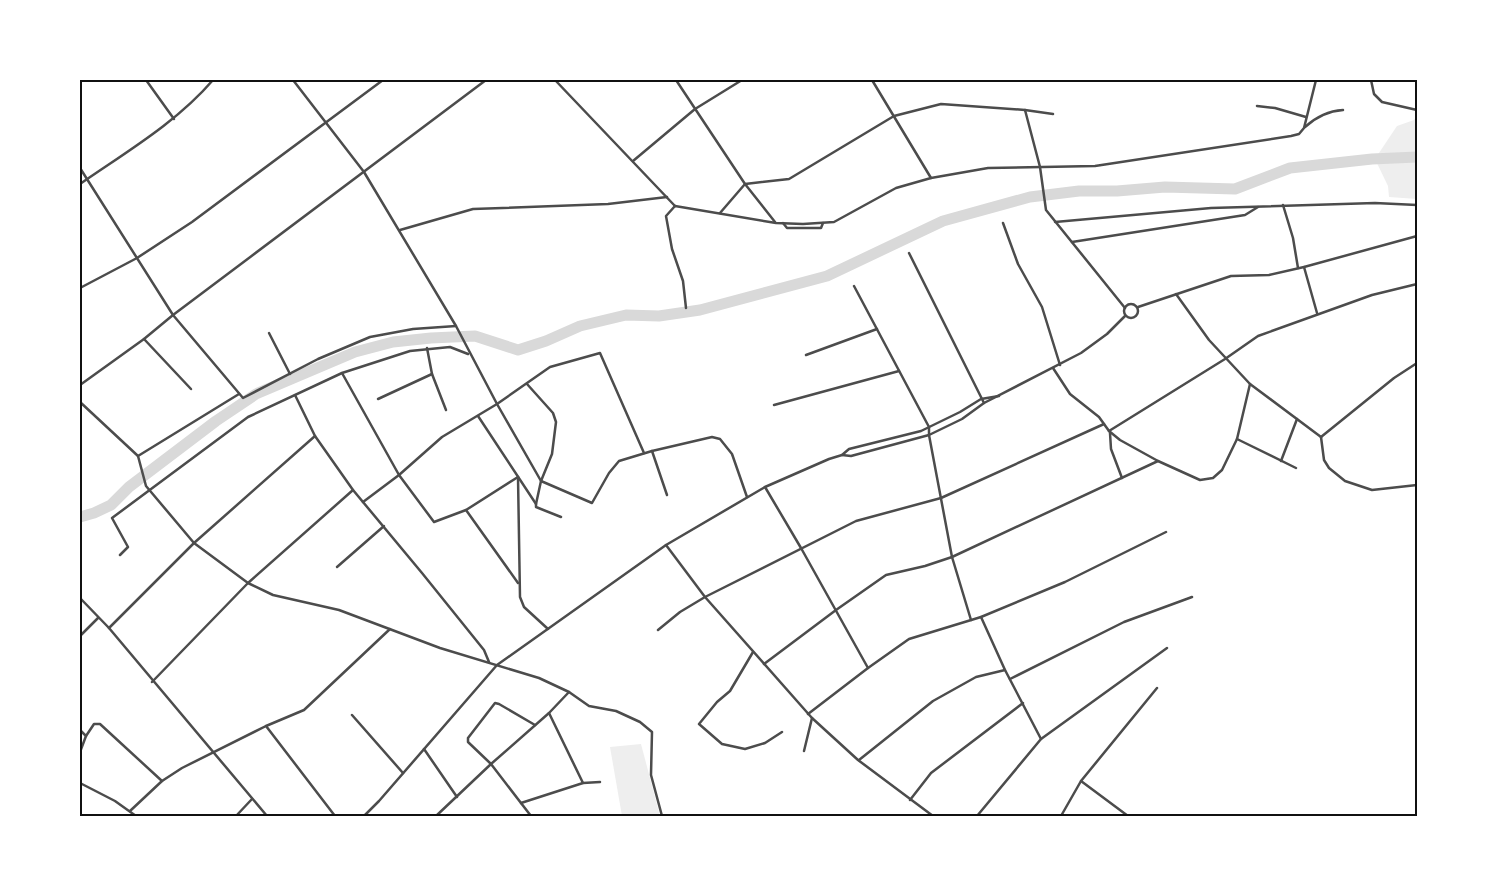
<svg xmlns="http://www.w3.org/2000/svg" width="1497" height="896" font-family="Inter,sans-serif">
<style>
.green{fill:#eee}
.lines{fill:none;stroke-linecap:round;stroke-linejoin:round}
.river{stroke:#d9d9d9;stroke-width:11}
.minor{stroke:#4c4c4c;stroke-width:2.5}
.neatline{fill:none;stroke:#111;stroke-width:2}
</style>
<rect width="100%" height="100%" fill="#fff"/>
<g class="green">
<polygon points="1417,116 1417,199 1389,197 1388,186 1375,159 1397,126 1414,120"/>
<polygon points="641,744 660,816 622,816 610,747"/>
</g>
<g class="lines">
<polyline class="river" points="80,517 94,513 111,505 129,487 216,421 256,394 355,352 393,342 431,338 475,336 518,350 546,341 580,326 626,315 659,316 700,310 827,276 943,221 1030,197 1079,191 1117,191 1165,187 1235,189 1290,168 1372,159 1417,157"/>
<g class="minor">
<polyline points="146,80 174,119"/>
<polyline points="293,80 364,172 456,326 497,404 541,481 592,503 609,473 619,461 652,451 712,437 720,439 732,454 747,497"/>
<polyline points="555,80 675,206"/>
<polyline points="676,80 745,184 775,222"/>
<polyline points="872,80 931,178"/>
<polyline points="1371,80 1374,94 1382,102 1417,110"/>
<polyline points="1257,106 1275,108 1306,117"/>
<polyline points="1025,110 1040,167 1046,210 1125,308"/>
<path d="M1305,127c11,-10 23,-16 38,-17"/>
<polyline points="633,161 695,109 742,80"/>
<polyline points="80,168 173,315 243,398 318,359 370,337 413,329 456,326"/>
<path d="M80,184c46,-32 96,-61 133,-104"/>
<polyline points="1283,205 1293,238 1298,268"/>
<polyline points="675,206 776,223 803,224 834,222 896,188 931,178 988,168 1095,166 1291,136 1299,134 1304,128 1316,80"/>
<polyline points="675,206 666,216 672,249 683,281 686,308"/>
<polyline points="720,213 745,184 789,179 894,116 941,104 1025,110 1053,114"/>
<polyline points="1055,222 1211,208 1375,203 1417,205"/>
<polyline points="783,223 787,228 821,228 823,223"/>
<polyline points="1003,223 1018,264 1042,307 1060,365"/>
<polyline points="400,230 473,209 608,204 667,197"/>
<polyline points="1072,242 1245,215 1258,207"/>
<polyline points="909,253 984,403"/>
<polyline points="1304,267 1317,313"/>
<polyline points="854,286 929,427 929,435 952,557 971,620"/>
<polyline points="80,288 137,258 192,222 383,80"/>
<polyline points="1176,294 1209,340 1250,384 1321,437"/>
<circle cx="1131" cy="311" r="7"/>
<polyline points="1138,307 1231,276 1269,275 1304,267 1417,236"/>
<polyline points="269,333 290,374"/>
<polyline points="144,339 191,389"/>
<polyline points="427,348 432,374 446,410"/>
<polyline points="806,355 877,329"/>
<polyline points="1053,368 1070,394 1099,417 1109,431 1120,440 1158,461 1200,480 1213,478 1222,470 1237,439 1250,384"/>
<polyline points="342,373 399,475 434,522 466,510 518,477"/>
<polyline points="527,384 553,413 556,422 552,454 541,481 536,504 536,507 561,517"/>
<polyline points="80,385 144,339 173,315 486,80"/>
<polyline points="295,395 315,436 353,490 422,573 484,650 489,662"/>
<polyline points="378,399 432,374"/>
<polyline points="80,402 138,456 146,486 194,543 248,583 273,595 339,610 440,648 539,678 569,692 589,706 616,711 640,722 652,732 651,775 662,816"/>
<polyline points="774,405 899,371"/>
<polyline points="478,416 536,504"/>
<polyline points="1109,431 1225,359 1258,336 1372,295 1417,284"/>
<polyline points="1110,433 1111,449 1122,478"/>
<polyline points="1321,437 1324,460 1329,468 1345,481 1372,490 1417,485"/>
<polyline points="1321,437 1394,378 1417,363"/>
<polyline points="1237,439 1296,468"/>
<polyline points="652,451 667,495"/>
<polyline points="842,455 851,456 929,435 962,419 984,403 1081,353 1107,334 1125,316"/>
<polyline points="138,456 239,394"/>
<polyline points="1281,461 1297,419"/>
<polyline points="518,477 520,597 524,607 548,629"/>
<polyline points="765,487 801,548 868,668"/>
<polyline points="363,502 399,475 442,437 497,404 550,367 600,353 644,453"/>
<polyline points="466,510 518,583"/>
<polyline points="666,545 705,597 812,718 858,760 933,816"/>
<polyline points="120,555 128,547 112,518 248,417 342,373 410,351 450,347 468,354"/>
<polyline points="337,567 384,526"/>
<polyline points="80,598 109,628 267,816"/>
<polyline points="981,617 1005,670 1041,739"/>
<polyline points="109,628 194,543 315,436"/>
<polyline points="658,630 680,612 705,597 856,521 941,498 1104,424"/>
<polyline points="80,636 98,618"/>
<polyline points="753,652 730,691 717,702 699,724 722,744 745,749 765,743 782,732"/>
<polyline points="764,664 836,610 886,575 925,566 952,557 1158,461"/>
<polyline points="1010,679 1124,622 1192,597"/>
<polyline points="152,682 248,583 353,490"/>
<polyline points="549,713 583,783"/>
<polyline points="808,714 868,668 909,639 981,617 1065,582 1166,532"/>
<polyline points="352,715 403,773"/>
<polyline points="266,726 335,816"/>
<polyline points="80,730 86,736"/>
<polyline points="424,749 457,797"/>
<polyline points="804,751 812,718"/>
<polyline points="80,752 86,736 94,724 100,724 162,781"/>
<polyline points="859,760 933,701 976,677 1005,670"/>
<polyline points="1081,781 1128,816"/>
<polyline points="80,783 115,801 136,816"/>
<polyline points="910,800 931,773 1023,703"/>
<polyline points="521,803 583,783 600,782"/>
<polyline points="130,811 162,781 182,768 266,726 304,710 390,629"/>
<polyline points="236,816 252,799"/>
<polyline points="364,816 379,801 497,665 666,545 765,487 829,459 842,455 849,449 921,431 960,412 981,399 999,396"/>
<polyline points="436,816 491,764 549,713 569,692"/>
<polyline points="531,816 491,764 468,742 468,738 495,703 499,704 535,725"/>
<polyline points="977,816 1041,739 1167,648"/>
<polyline points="1061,816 1081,781 1157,688"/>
</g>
</g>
<rect width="1497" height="896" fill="none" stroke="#ffffff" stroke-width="162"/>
<rect x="81" y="81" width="1335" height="734" class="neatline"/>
</svg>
